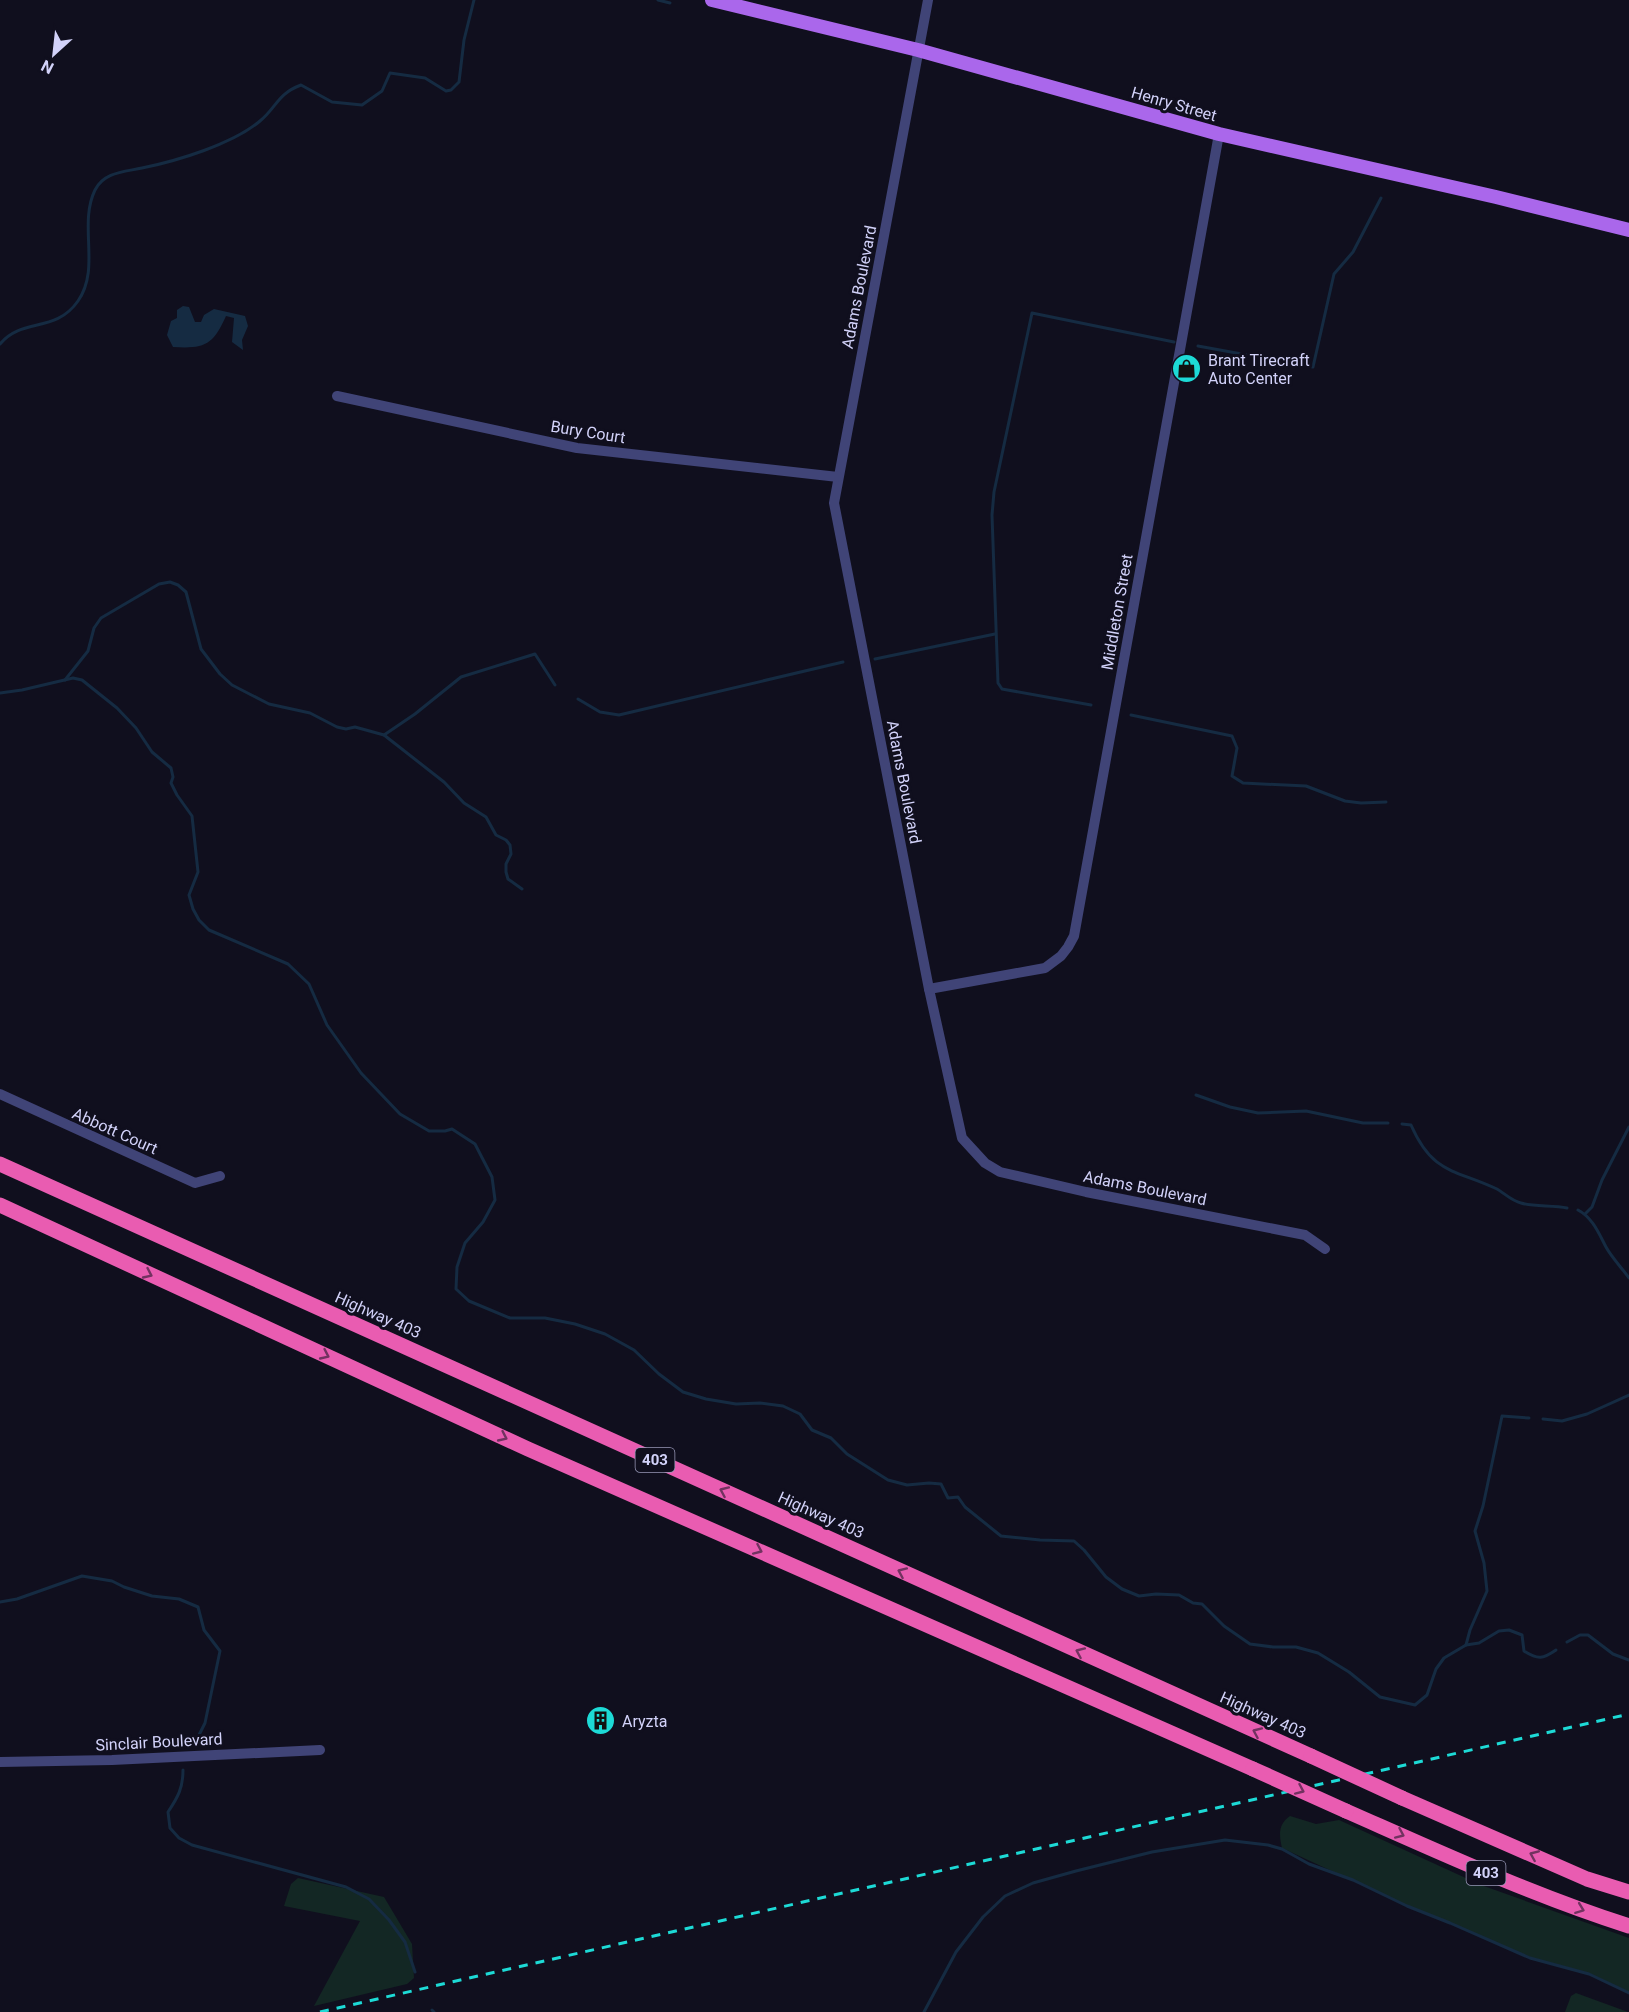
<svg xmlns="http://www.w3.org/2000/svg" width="1629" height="2012" font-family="Roboto,sans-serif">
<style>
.green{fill:#132724}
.water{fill:#152b42}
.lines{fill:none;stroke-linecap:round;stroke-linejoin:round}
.stream{stroke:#152b42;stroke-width:3}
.minor{stroke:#404477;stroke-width:10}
.major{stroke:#aa67eb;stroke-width:14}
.highway{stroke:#e95cb1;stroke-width:15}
.rail{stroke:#1ddad6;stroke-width:3;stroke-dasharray:9 8;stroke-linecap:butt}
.highway-bridge{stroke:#e95cb1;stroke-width:15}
.oneway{stroke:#723260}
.labels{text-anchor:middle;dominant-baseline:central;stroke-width:6;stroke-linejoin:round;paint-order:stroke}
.shield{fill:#100f1e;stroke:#9898b7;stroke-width:1.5}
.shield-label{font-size:15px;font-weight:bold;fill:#d2d2f9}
.street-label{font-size:16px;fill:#d2d2f9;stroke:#100f1e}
.poi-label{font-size:16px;fill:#d2d2f9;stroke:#100f1e;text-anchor:start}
</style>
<rect width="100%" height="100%" fill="#100f1e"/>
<g class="green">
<path d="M1290,1816l26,8 23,-4 142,65 148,53v54l-40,-19 -59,-16 -129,-54 -119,-55c-3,-13 -4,-24 8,-32z"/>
<polygon points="298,1878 384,1897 412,1944 414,1978 407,1984 314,2006 360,1921 284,1906 291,1884"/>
<polygon points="1576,1993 1628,2012 1565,2012 1571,1996"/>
</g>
<path class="water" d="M183,306l6,1 6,15h6l3,-7 10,-6 31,7 3,10 -6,14 1,10 -11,-8 2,-24 -8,-2c-13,29 -21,33 -53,31l-6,-12 4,-14 6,-3v-8z"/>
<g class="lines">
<g class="stream">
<polyline points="658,0 670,3"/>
<path d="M0,344c22,-27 55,-10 78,-43 23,-33 0,-76 17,-111 9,-18 29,-18 47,-22 35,-7 91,-24 118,-47 17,-14 17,-27 41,-36l31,17 30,3 20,-14 8,-18 35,5 21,13 5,-1 8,-8 5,-42 10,-40"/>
<polyline points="1198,346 1313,367 1334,274 1353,252 1381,198"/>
<polyline points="875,659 995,634"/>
<polyline points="65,680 88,651 94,628 101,618 159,584 170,582 178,585 186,592 201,649 220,674 232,685 269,704 310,713 337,727 346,729 355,727 384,735 444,782 464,803 486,817 496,835 506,840 510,845 511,854 506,864 506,872 508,879 522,889"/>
<path d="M0,693l22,-3 51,-12 9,2 35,28 19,20 16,24 19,16 2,9 -2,6 6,12 15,21 6,56 -9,23 4,14 6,11 10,10 79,34 21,20 18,41 34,48 39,41 29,17h16l7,-2 23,15 17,33 3,23 -12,22 -18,21 -8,24 -1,22 13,12 41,17h35l30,6 30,10 29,16 25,24 24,18 23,7 30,5 24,-1 23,3 17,8 12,16 19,8 16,16 41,26 19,5 22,-2 12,1 7,14 10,-1 7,10 36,29 39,4 34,1 10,9 22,27 16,12 17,7 17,-2 23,1 14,8 9,1 22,22 26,18 23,3h23l22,6 31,19 31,25 35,8 12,-10 9,-26 8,-11 22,-13 13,-2 20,-12 10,-1 13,5 2,16c14,9 19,8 32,-1"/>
<polyline points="578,699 600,712 619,715 843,662"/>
<polyline points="1091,705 1002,689 998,683 992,515 994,492 1032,313 1174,342"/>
<polyline points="1131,715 1232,736 1237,748 1232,776 1243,783 1306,786 1345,801 1361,803 1386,802"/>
<polyline points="384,735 415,714 461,677 535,654 555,685"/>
<polyline points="1196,1095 1230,1107 1258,1113 1306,1111 1363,1123 1388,1123"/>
<path d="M1402,1124l9,1c22,50 44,44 86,64 7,4 15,12 24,14 12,4 32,2 46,5"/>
<path d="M1578,1210c15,8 21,24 28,37 6,11 16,21 23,31"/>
<polyline points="1585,1214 1592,1207 1602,1180 1629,1127"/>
<polyline points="1543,1419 1562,1421 1587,1414 1629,1395"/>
<polyline points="0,1602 17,1599 82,1576 112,1581 124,1587 152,1596 179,1599 198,1607 204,1630 220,1651 205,1723 199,1735"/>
<polyline points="1567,1642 1580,1635 1588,1635 1613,1654 1629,1660"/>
<polyline points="1466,1645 1470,1630 1487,1591 1484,1563 1475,1531 1483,1506 1502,1416 1529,1418"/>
<path d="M183,1770c0,18 -5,27 -15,42l2,16 9,10 13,7 154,42 23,12 20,21 16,22 10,30"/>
<polyline points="432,2010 434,2012"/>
<polyline points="924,2012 956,1952 983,1917 1005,1896 1033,1883 1076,1871 1152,1852 1225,1840 1268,1845 1282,1849 1309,1864 1353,1880 1407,1906 1450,1923 1530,1958 1589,1974 1629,1993"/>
</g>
<g class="minor">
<polyline points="928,0 834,503 929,989 962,1138 985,1163 1000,1172 1086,1192 1305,1235 1325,1249"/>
<polyline points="337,396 577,448 838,477"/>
<polyline points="929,989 1045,968 1061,956 1068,947 1074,936 1219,134"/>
<polyline points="0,1094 195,1183 220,1176"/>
<polyline points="0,1762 112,1760 320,1750"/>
</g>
<polyline class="major" points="712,0 918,50 1219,134 1496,197 1629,230"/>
<g class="highway">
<polyline points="0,1164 1311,1756"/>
<polyline points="0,1205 528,1449 1253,1769"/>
<polyline points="1402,1798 1587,1879 1629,1892"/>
<path d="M1346,1811c93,41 186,84 283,115"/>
</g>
<polyline class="rail" points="320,2012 1629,1714"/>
<g class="highway-bridge">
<polyline points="1311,1756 1402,1798"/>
<polyline points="1253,1769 1346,1811"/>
</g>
</g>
<defs><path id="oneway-chevron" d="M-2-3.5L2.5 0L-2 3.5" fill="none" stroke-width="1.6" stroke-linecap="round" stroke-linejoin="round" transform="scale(1.5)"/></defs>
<g class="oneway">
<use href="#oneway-chevron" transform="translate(148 1274) rotate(25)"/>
<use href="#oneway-chevron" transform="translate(325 1355) rotate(25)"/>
<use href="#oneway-chevron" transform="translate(503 1437) rotate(25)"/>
<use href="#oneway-chevron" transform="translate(724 1491) rotate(-156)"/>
<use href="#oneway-chevron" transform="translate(758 1550) rotate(24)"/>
<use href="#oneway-chevron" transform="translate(902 1572) rotate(-156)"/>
<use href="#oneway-chevron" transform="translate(1080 1652) rotate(-156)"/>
<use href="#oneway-chevron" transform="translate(1257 1732) rotate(-156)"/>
<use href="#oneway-chevron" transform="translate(1300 1790) rotate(24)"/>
<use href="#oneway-chevron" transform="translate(1400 1834) rotate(24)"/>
<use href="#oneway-chevron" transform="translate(1534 1855) rotate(-157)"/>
<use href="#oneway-chevron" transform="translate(1580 1909) rotate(21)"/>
</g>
<defs>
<symbol id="shop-disc" viewBox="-11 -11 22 22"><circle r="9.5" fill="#1ddad6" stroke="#100f1e"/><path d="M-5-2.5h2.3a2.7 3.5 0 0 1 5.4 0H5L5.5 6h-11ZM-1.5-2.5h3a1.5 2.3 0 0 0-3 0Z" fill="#111"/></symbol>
<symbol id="building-disc" viewBox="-11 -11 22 22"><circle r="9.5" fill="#1ddad6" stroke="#100f1e"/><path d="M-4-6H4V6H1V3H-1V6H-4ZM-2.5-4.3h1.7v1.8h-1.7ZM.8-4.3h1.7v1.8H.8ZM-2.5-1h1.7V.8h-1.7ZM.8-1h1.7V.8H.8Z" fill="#111"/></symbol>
</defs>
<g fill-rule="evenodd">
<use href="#shop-disc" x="1170" y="352" width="33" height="33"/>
<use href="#building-disc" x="584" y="1704" width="33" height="33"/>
</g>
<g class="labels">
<g class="shield">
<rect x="635.5" y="1448" width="39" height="24" rx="4.5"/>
<rect x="1466.5" y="1861" width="39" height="24" rx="4.5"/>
</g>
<g class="shield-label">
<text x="655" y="1460">403</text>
<text x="1486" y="1873">403</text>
</g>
<g class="street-label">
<text transform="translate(1174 104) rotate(16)">Henry Street</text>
<text transform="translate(859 287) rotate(-79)">Adams Boulevard</text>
<text transform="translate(588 432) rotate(9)">Bury Court</text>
<text transform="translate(1117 612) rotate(-80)">Middleton Street</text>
<text transform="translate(904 782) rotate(79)">Adams Boulevard</text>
<text transform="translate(115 1131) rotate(24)">Abbott Court</text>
<text transform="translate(1145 1188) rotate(11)">Adams Boulevard</text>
<text transform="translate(378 1315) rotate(24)">Highway 403</text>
<text transform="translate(821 1515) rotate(24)">Highway 403</text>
<text transform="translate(1263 1715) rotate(24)">Highway 403</text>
<text transform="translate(159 1742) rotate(-3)">Sinclair Boulevard</text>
</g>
<g class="poi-label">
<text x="1208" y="360">Brant Tirecraft<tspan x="1208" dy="18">Auto Center</tspan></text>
<text x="622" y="1721">Aryzta</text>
</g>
</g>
<g transform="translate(54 54) rotate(207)" stroke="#100f1e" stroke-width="4.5" paint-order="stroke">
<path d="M0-4.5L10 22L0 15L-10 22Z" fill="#d2d2f9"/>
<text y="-9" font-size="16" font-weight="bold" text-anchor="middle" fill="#d2d2f9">N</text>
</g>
</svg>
